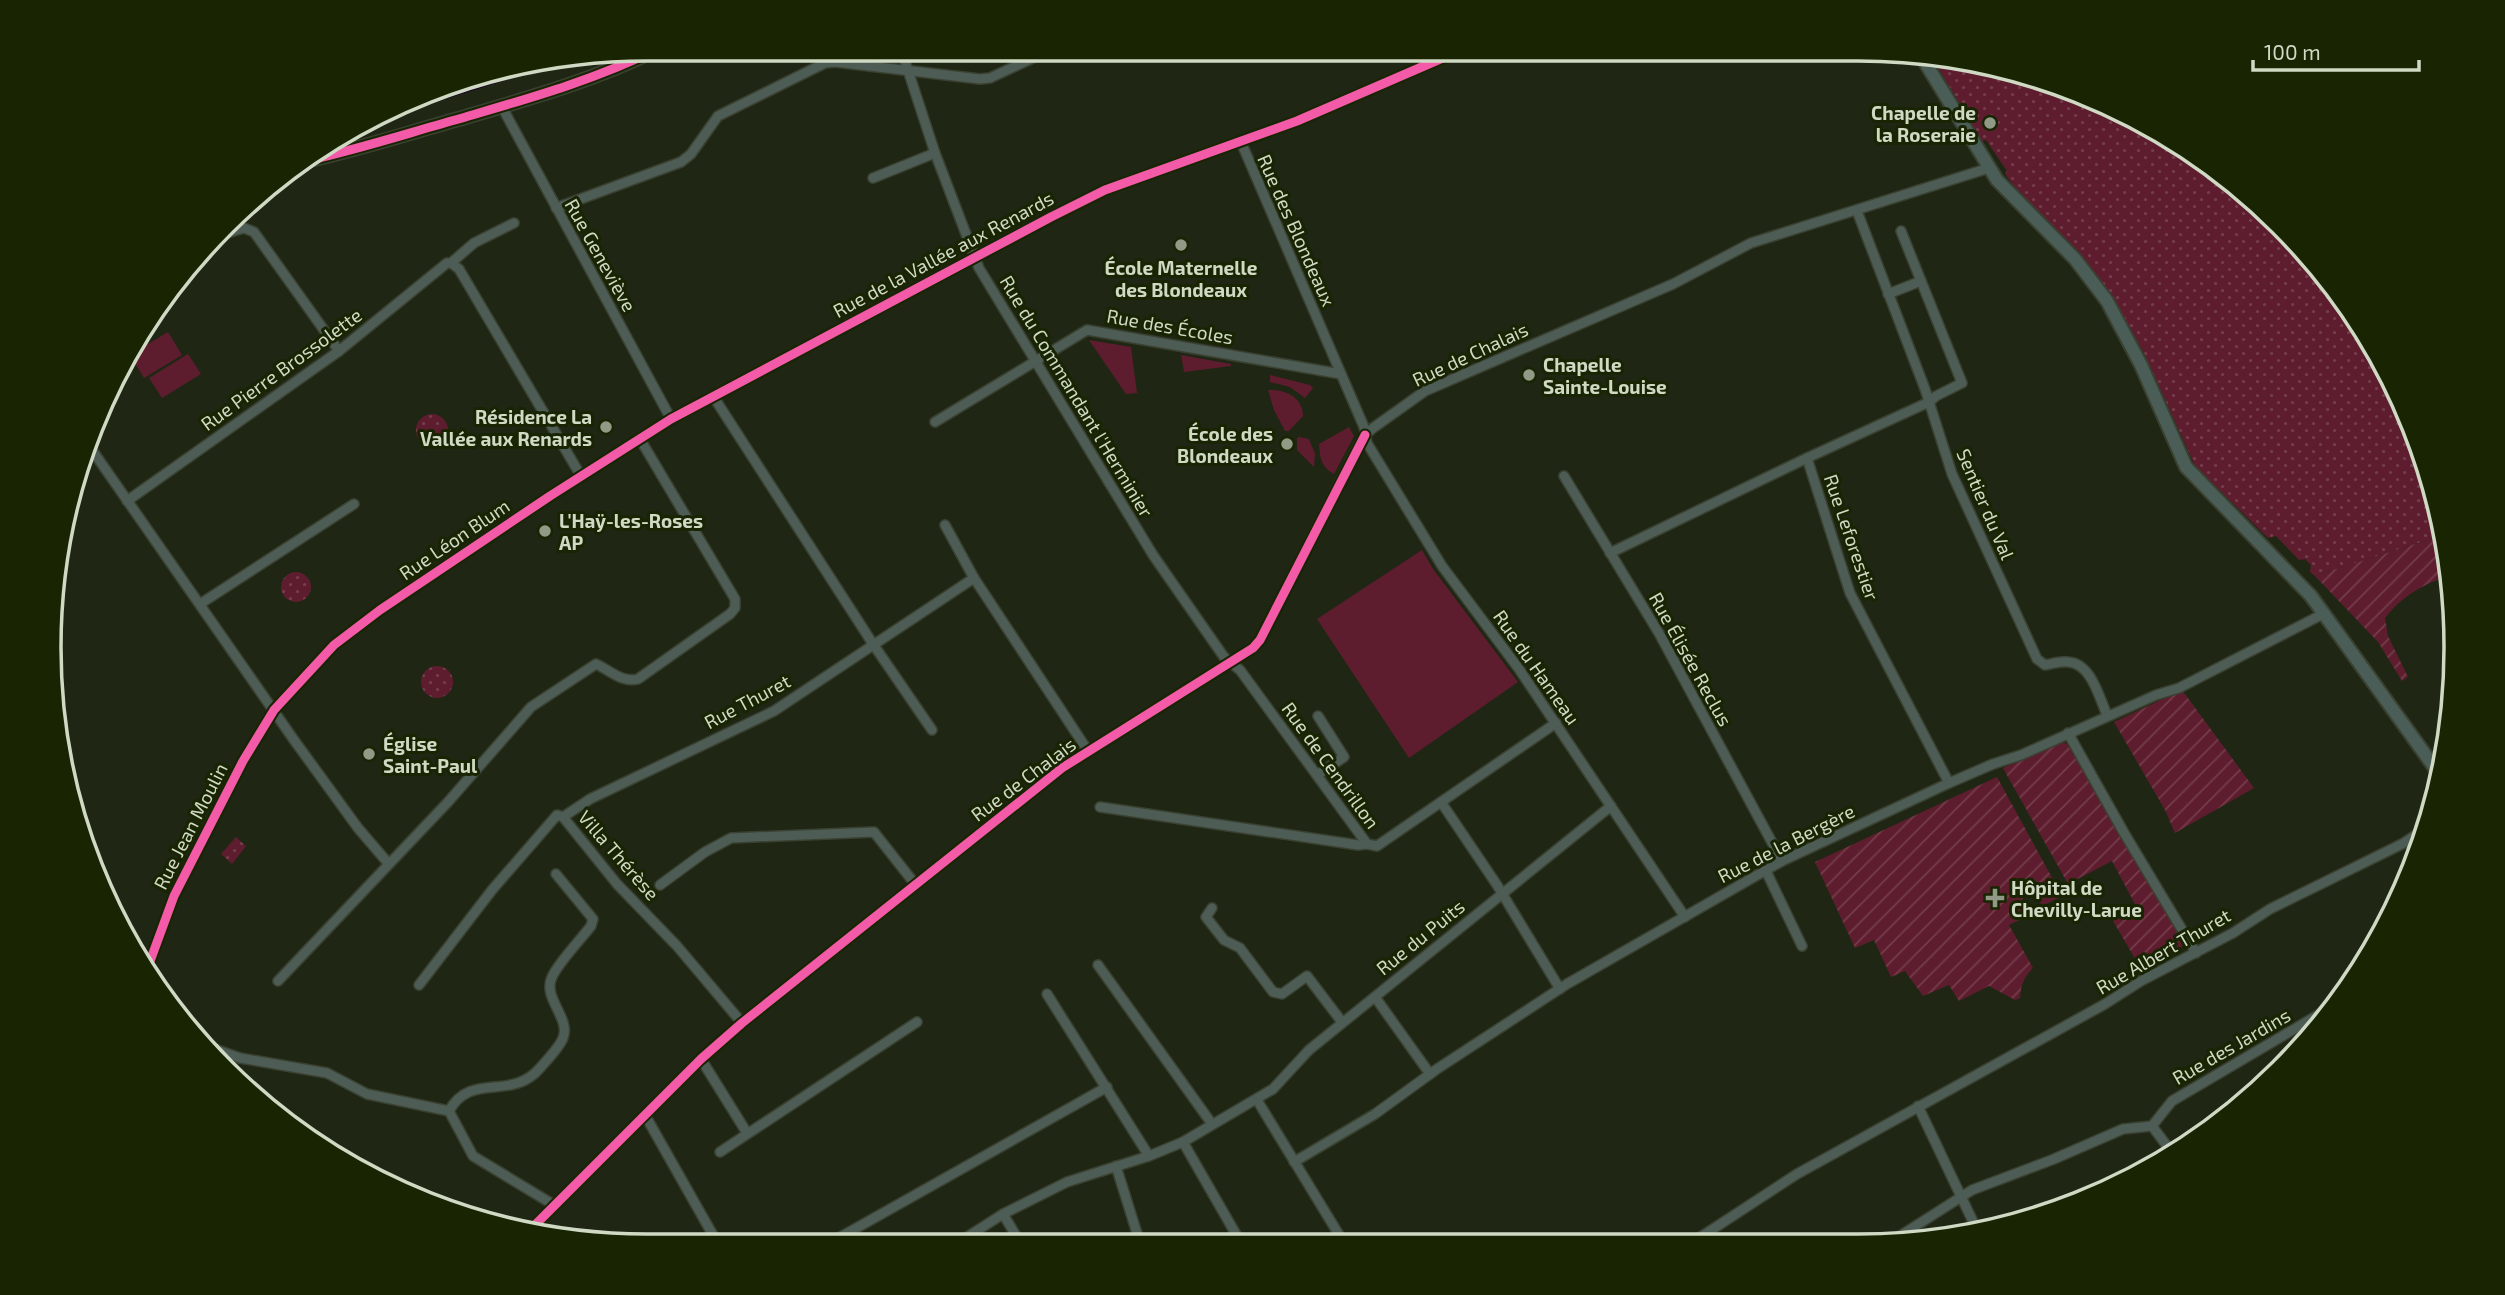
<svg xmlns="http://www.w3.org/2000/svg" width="2505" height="1295" font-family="'Exo 2',sans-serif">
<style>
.grass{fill:#5e1d2e}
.park{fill:url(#park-dots)}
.garden{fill:url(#garden-furrows)}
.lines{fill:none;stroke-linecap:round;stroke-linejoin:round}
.stream{stroke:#1a032a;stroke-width:3.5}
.minor-casing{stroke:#3a4131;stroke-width:12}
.secondary-casing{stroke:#3a4131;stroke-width:16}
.minor{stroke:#4d5c55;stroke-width:9}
.secondary{stroke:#4a5d57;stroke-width:12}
.cycleway-casing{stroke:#182402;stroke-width:13}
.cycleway{stroke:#f35aa7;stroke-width:9}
.poi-dot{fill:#919a86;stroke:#182402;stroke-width:2.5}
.labels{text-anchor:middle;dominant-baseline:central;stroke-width:6;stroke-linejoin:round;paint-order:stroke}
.poi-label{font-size:19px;font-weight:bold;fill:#cfd9c4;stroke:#182402;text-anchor:start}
.street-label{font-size:19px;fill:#cfd9c4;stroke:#182402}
.rim{fill:none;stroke:#cfd9c4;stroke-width:3.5}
</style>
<defs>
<pattern id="park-dots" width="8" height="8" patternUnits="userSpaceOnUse" patternTransform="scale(1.75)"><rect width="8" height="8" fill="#5e1d2e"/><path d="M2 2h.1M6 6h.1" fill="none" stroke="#743d4b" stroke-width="1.8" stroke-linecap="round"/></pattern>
<pattern id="garden-furrows" width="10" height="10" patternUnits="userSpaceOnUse" patternTransform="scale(1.75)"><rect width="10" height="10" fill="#5e1d2e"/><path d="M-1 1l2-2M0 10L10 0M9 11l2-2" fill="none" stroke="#743d4b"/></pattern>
</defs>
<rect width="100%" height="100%" fill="#1f2613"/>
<g class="grass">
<polygon points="168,332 182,355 144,378 131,357 133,353"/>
<polygon points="1089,340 1131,347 1137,393 1126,394"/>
<polygon points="188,354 201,374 162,398 149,378"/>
<polygon points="1181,355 1231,364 1231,366 1184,372"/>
<polygon points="1270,375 1310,385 1313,388 1305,398 1290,387 1270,382"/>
<path d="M1268,390c17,-1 35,7 35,26l-14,15h-4l-11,-21z"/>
<path d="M1349,427l5,9 -20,38c-13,-7 -14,-16 -15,-30z"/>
<polygon points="1299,437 1309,439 1315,454 1314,467 1297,450 1297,438"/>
<polygon points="1422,550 1433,569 1518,682 1409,758 1317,619"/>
</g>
<g class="park">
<polygon points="1931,56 2013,70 2123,111 2222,173 2308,253 2338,295 2345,314 2350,312 2376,349 2424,456 2443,535 2315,576 2310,572 2311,565 2305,559 2299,560 2276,536 2268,538 2195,466 2144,353 2110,293 2077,251 2019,193 2005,174 2007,171 1986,140 1982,141"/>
<circle cx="432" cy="430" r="16"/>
<circle cx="296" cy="587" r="15"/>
<circle cx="437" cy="682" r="16"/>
<polygon points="236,837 246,846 232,864 221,854"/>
</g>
<g class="garden">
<path d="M2443,535l8,40c-27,9 -48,20 -66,43l3,18 20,41 -6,4 -24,-39 -63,-66z"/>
<polygon points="2182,690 2254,788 2175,833 2165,810 2114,722"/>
<polygon points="2063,742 2067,744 2186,944 2141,969 2113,921 2137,908 2112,861 2068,884 2003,768"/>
<path d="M1997,777l65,119 -20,10 -5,-10 -9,-3 -4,3 -4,8 7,12 -18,9 24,43c-9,9 -12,16 -13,30l-5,2 -26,-14 -30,15 -10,-16 -26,11 -18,-25 -14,6 -17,-37 -19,8 -40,-86z"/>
</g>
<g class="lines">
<polyline class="stream" points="392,114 535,69"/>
<defs>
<g id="minor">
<polyline points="901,49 935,153 979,268 1153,555 1224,657 1240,670 1367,844 1377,846 1441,802 1497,885 1560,989"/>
<polyline points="502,107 671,419"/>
<polyline points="1241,142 1364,427 1367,443 1442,566 1519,669 1685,917"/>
<polyline points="873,178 935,153"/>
<polyline points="556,208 681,162 691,154 718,116 825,63 835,62 980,79 990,78 1052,49"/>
<path d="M1857,211l68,178 27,85 85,185 8,6c7,-1 15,-4 23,-3 23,1 31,35 39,53"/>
<polyline points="1901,231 1962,383 1936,396 1929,402 1807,458 1850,593 1949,783"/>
<polyline points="227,233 244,228 254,232 339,351"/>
<polyline points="451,263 459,269 581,476"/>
<polyline points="1888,294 1921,281"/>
<polyline points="713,396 873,644 932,730"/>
<polyline points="935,422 1087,330 1341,374"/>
<polyline points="90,447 294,740 358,828 388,863"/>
<polyline points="1564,476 1660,635 1782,861"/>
<polyline points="127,501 339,351 447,263 451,263 474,243 514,223"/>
<polyline points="945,525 974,578 1088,751"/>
<polyline points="1610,553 1807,458"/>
<polyline points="200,604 354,504"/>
<polyline points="2068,733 2123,831 2196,953"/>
<polyline points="1317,775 1344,757 1318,716"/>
<polyline points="1441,802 1556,723"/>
<polyline points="1100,807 1358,845 1367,844"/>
<polyline points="563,817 590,799 774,711 974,578"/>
<polyline points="1766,871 1802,946"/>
<polyline points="660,885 705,852 731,838 874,832 915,884"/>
<polyline points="1212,908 1206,917 1224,940 1240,948 1273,992 1282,994 1307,976 1342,1022"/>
<polyline points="149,964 174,896 243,761 274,710 334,645 380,610 550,496 671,419 1051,217 1105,190 1297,121 1461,50"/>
<polyline points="1098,965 1212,1124"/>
<path d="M278,981l170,-179 83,-95 65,-43c15,7 26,19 42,15l92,-65 5,-6v-9l-95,-160"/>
<polyline points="419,985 492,890 557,815 563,817 617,884 677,946 742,1023"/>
<polyline points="1047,994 1149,1156"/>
<polyline points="1375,997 1430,1074"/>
<polyline points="200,1044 240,1058 327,1073 367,1094 449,1111 473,1156 554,1205"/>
<polyline points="701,1059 747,1133"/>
<polyline points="1257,1100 1344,1243"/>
<polyline points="1918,1106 1977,1230"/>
<path d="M449,1111c22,-40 62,-9 91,-43 7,-8 19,-20 23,-30 8,-20 -21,-40 -11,-61 6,-14 29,-38 39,-51l2,-7 -37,-45"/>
<polyline points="645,1115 718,1244"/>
<polyline points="2152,1126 2173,1154"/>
<polyline points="1183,1142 1241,1243"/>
<polyline points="720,1152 917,1022"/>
<polyline points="1294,1162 1375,1114 1437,1069 1567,984 1782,861 1949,783 1993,764 2021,755 2156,695 2179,688 2325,613"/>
<polyline points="1116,1166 1140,1243"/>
<polyline points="1003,1214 1021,1244"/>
<polyline points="528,1232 701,1059 742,1023 1062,768 1253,648 1260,640 1358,447 1365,435 1373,428 1425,391 1673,284 1751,243 1989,168"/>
<polyline points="1892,1241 1972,1190 2054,1159 2123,1129 2152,1126 2172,1101 2330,1008"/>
<polyline points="1693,1242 1797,1174 2105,1004 2141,981 2233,933 2270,909 2404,843 2426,828"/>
<polyline points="828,1244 1107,1087"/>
<polyline points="956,1244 1003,1214 1067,1182 1149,1156 1183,1142 1273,1089 1309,1050 1611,806"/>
</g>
<g id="secondary">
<polyline points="1920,54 1997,180 2075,259 2107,301 2141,365 2186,467 2311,596 2440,775"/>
<path d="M305,161c51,-11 100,-27 150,-41 68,-20 138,-39 202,-71"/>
</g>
</defs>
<use href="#minor" class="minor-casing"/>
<use href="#secondary" class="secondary-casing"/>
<use href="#minor" class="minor"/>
<use href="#secondary" class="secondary"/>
<defs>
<g id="cycleway">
<path d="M305,161c51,-11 100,-27 150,-41 68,-20 138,-39 202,-71"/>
<polyline points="149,964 174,896 243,761 274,710 334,645 380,610 550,496 671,419 1051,217 1105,190 1297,121 1461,50"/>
<polyline points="528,1232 701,1059 742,1023 1062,768 1253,648 1260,640 1365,435"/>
</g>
</defs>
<use href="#cycleway" class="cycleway-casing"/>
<use href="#cycleway" class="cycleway"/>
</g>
<g class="poi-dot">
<circle cx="1990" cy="123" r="7"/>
<circle cx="1181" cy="245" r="7"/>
<circle cx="1529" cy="375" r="7"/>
<circle cx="606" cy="427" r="7"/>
<circle cx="1287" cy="444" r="7"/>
<circle cx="545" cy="531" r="7"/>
<circle cx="369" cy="754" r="7"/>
<path d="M1991.5 887.5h7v7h7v7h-7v7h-7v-7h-7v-7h7z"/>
</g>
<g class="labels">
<g class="poi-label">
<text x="1976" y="112" text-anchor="end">Chapelle de<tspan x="1976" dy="22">la Roseraie</tspan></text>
<text x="1181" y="267" text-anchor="middle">École Maternelle<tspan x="1181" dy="22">des Blondeaux</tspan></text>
<text x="1543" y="364">Chapelle<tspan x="1543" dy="22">Sainte-Louise</tspan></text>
<text x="592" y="416" text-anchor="end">Résidence La<tspan x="592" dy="22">Vallée aux Renards</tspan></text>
<text x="1273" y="433" text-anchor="end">École des<tspan x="1273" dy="22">Blondeaux</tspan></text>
<text x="559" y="520">L'Haÿ-les-Roses<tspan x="559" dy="22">AP</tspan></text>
<text x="383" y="743">Église<tspan x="383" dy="22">Saint-Paul</tspan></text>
<text x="2011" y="887">Hôpital de<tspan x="2011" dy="22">Chevilly-Larue</tspan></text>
</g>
<g class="street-label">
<text transform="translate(1297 230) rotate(66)">Rue des Blondeaux</text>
<text transform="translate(943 254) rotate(-28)">Rue de la Vallée aux Renards</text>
<text transform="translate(601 255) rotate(61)">Rue Geneviève</text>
<text transform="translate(1170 326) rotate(10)">Rue des Écoles</text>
<text transform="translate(1470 354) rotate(-25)">Rue de Chalais</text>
<text transform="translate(281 369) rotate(-36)">Rue Pierre Brossolette</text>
<text transform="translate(1077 396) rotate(59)">Rue du Commandant l'Herminier</text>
<text transform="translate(1986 504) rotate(67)">Sentier du Val</text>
<text transform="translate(1852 537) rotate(71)">Rue Leforestier</text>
<text transform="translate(454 539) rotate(-34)">Rue Léon Blum</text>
<text transform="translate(1691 659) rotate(61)">Rue Élisée Reclus</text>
<text transform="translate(1537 667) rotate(55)">Rue du Hameau</text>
<text transform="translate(747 701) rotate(-28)">Rue Thuret</text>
<text transform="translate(1331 765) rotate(54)">Rue de Cendrillon</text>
<text transform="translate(1023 779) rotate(-37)">Rue de Chalais</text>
<text transform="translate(190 826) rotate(-63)">Rue Jean Moulin</text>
<text transform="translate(1786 843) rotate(-27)">Rue de la Bergère</text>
<text transform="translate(619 855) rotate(49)">Villa Thérèse</text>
<text transform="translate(1420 937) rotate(-39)">Rue du Puits</text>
<text transform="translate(2163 951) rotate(-30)">Rue Albert Thuret</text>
<text transform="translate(2231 1046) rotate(-30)">Rue des Jardins</text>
</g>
</g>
<path d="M0 0H2505V1295H0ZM647 61H1858A586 586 0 0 1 2444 647V648A586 586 0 0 1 1858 1234H647A586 586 0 0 1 61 648V647A586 586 0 0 1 647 61Z" fill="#182402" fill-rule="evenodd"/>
<path class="rim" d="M647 61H1858A586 586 0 0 1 2444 647V648A586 586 0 0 1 1858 1234H647A586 586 0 0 1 61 648V647A586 586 0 0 1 647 61Z"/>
<path d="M2253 60v10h166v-10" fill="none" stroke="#cfd9c4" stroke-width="3.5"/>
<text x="2264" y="60" font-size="21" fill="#cfd9c4" stroke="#182402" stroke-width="5" paint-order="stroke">100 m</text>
</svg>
